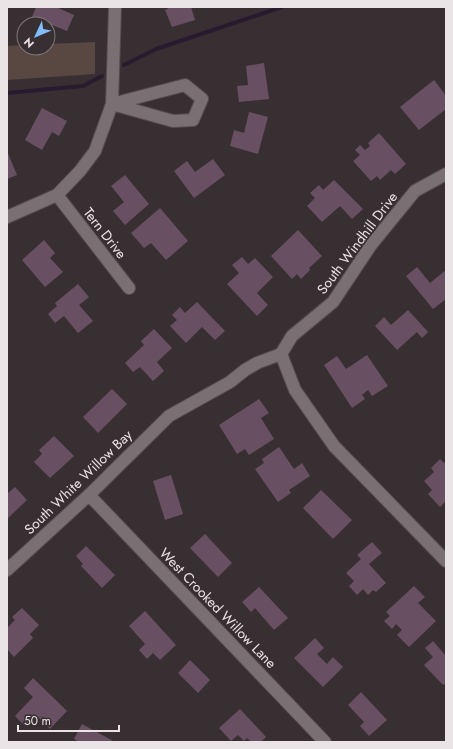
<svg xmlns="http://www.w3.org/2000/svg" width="453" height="749" font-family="Jost,sans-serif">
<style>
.green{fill:#594741}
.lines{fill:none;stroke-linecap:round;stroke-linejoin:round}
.stream{stroke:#291b2f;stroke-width:4}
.building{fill:#685062}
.street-casing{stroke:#544c4e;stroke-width:14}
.street{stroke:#7a7073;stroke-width:12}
.labels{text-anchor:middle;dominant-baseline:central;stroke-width:3.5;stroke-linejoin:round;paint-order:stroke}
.street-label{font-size:14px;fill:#eae4e6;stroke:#382f32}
</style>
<rect width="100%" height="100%" fill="#382f32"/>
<polygon class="green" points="95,42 95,74 7,80 7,46 24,45 24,48 48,48 48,44"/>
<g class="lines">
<g class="stream">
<polyline points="124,65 156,49 282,7"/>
<polyline points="7,93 83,86 102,76"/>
</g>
</g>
<g class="building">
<polygon points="36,7 56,7 74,15 67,31 32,17"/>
<polygon points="171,7 191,7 195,20 172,27 165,10"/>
<polygon points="264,63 269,99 239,102 237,86 248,85 246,66"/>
<polygon points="434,80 446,96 446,109 419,130 400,107"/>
<polygon points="42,108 67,121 59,136 52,132 42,150 25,140"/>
<polygon points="249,112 268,117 258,154 230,146 234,130 244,133"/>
<polygon points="379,133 406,164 395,174 391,170 380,180 377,176 371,181 353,161 360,155 355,150 360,145 365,150 370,146 368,143"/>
<polygon points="7,151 17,175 7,179"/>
<polygon points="213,159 225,175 194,198 174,171 187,161 195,172"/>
<polygon points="125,175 149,204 125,225 113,211 124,202 111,186"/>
<polygon points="334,180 363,209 352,219 340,206 322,222 307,206 315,198 310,193 319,185 323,190"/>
<polygon points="160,208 188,241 166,260 151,243 144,248 131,233"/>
<polygon points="298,230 322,256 309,268 310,270 301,279 297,274 292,279 271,256"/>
<polygon points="44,240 55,253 50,258 63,272 45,287 22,260"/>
<polygon points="242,257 248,264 255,258 273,277 257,293 268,305 257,316 227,284 239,273 232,265"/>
<polygon points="417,267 430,283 446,270 446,299 433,309 406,276"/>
<polygon points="78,284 89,297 79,305 93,321 78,333 64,316 55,323 48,314 57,306 55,303"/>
<polygon points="197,302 225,331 215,340 202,327 186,343 170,326 177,320 172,315 180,307 185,313"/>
<polygon points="408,310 428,332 422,338 417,332 397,350 375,326 384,317 391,325"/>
<polygon points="154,329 172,348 157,362 164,371 153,381 140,367 133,372 125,363 144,345 141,341"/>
<polygon points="367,355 388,386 372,396 368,390 362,395 365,399 352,408 324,365 337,356 346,369"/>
<polygon points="112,389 127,404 98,433 83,417"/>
<polygon points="259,399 269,413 261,418 274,439 249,455 245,449 237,454 219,425"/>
<polygon points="54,436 74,456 50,478 34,462 42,454 39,450"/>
<polygon points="279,447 294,469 302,463 310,476 289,490 291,493 278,502 255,469 264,463 262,459"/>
<polygon points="440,459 444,463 446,461 446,501 440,507 428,494 432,490 424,481 434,472 431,468"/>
<polygon points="171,475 183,514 165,520 153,481"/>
<polygon points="15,487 27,500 7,519 7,494"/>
<polygon points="321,490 352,520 333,539 303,508"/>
<polygon points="205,534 232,563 218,577 190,548"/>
<polygon points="372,542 382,553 369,564 386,583 376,592 373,590 368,595 363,589 357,595 349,586 354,581 346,573 361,559 357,555"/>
<polygon points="86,546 115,575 102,588 81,566 83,564 76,556"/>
<polygon points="414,586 425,597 418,603 436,621 409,647 397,635 402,630 396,624 392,629 384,621 390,616 386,612"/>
<polygon points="259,587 288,618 274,630 255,608 251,612 242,602"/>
<polygon points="22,608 39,625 30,634 33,638 14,657 7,649 7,628 15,620 12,617"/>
<polygon points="145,611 176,645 160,660 153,653 147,659 139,650 145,644 129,626"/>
<polygon points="315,638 324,648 317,654 327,664 333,657 343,667 323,687 294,658"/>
<polygon points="433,641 446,656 446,683 443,685 424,665 433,657 425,648"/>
<polygon points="190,660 210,680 198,693 178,673"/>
<polygon points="33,678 67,711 50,729 36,715 25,726 15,716 33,697 24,688"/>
<polygon points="361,692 387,720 369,736 360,726 364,722 348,705"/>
<polygon points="240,709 266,737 261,742 251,742 247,738 244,741 238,735 231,741 219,728"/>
<polygon points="82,724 115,742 79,742 74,739"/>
</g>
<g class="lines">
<defs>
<g id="street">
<polygon points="185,85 202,99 193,120 173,121 112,104"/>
<polyline points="57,195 129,288"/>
<polyline points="7,217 57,195 80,171 95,151 112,104 115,7"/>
<polyline points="281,354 295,390 334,446 446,561"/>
<polyline points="281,354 292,336 333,302 371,245 415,191 446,174"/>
<polyline points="89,495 325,742"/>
<polyline points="7,570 89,495 169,416 230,382 245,370 257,363 281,354"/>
</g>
</defs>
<use href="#street" class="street-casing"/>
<use href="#street" class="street"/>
</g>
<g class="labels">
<g class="street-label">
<text transform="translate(105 233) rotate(52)">Tern Drive</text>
<text transform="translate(357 243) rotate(-53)">South Windhill Drive</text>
<text transform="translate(78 482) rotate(-44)">South White Willow Bay</text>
<text transform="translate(218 608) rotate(46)">West Crooked Willow Lane</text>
</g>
</g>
<rect width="453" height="749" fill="none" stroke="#eae4e6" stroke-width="16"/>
<g transform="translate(36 36) rotate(226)"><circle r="19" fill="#382f32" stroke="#7f777a"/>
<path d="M0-3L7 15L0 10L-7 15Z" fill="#80bdfa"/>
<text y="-6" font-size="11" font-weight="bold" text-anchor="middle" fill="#eae4e6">N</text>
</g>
<path d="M18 725v6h101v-6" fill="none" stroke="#eae4e6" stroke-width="2"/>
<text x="24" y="725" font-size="12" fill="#eae4e6" stroke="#382f32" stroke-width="3" paint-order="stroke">50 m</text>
</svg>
